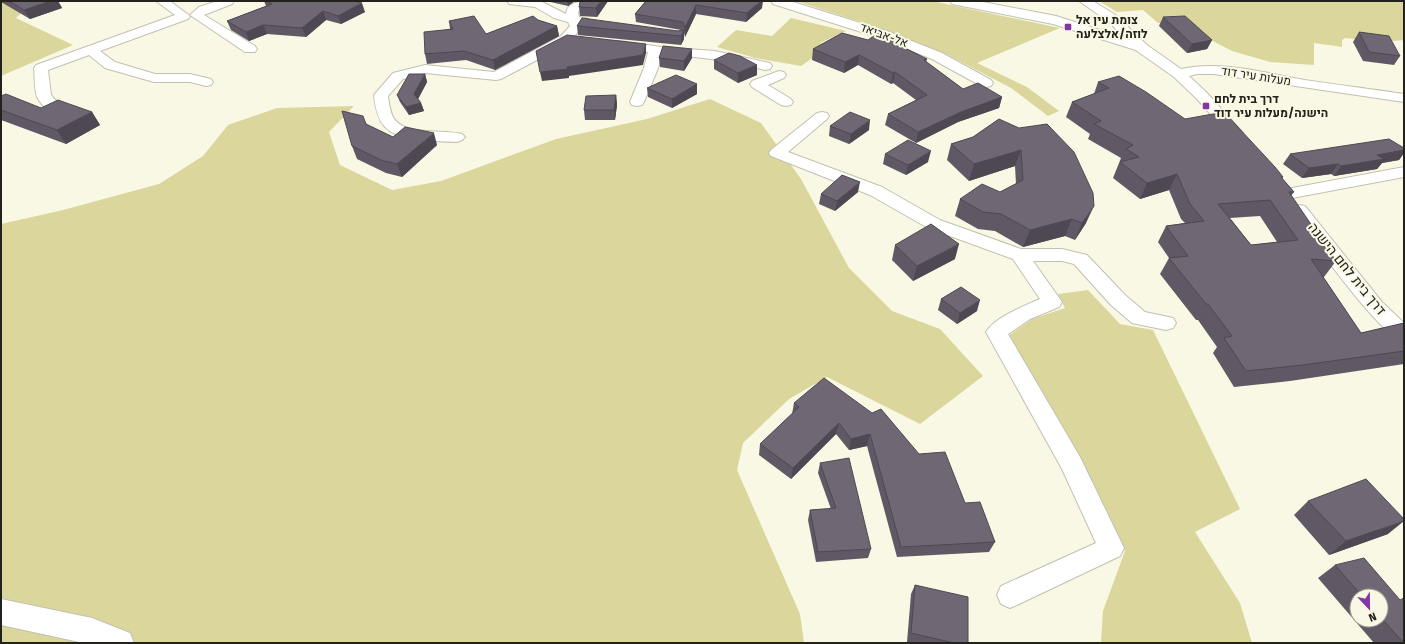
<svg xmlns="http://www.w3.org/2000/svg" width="1405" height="644" font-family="'Fira Sans',Heebo,sans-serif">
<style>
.green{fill:#dbd69c}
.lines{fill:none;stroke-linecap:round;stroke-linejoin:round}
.minor-casing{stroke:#c2c1b0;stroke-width:2}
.major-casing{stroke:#c2c1b0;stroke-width:2}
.minor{fill:#fff;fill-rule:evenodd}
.major{fill:#fff;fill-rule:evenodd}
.wall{fill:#605965;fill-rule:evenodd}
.shaded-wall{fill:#4e4852}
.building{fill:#706775;stroke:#4e4852;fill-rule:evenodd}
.poi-dot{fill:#8436a7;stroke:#f9f8e5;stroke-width:1.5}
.labels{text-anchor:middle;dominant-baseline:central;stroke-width:4;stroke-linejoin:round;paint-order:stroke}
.far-poi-label{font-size:12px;font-weight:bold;fill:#22211b;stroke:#f9f8e5;text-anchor:start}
.far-street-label{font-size:12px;fill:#22211b;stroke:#f9f8e5}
.street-label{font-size:14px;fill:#22211b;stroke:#f9f8e5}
</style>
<rect width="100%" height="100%" fill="#f9f8e5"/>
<g class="green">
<polygon points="1,1 34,1 16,18 73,45 1,76"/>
<polygon points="796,1 932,1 1060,28 977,63 1027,87 1059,111 1048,116 1011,88 946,54 864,23"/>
<polygon points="1099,1 1404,1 1404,40 1382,42 1345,38 1342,40 1342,47 1314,43 1314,65 1270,62 1232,51 1209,39 1186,23 1158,23 1143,10 1117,12"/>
<polygon points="791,18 846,31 820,43 828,47 801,66 755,58 717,47 736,30 772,36"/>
<polygon points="710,99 761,123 801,179 849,268 892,311 940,329 983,376 920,424 827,377 789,399 743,443 737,470 800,614 804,643 1,643 1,224 63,210 159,184 203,156 228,125 277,108 354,106 329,132 340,165 392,190 441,181 556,139 647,119"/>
<polygon points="1088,290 1120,324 1153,330 1240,509 1195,532 1240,603 1252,643 1101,643 1103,611 1125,551 1008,336 1032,319 1065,308 1058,294"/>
</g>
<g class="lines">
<defs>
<g id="minor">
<path d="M156,1h14l20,15 -2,3 -88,32 15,11 40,12h35l21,5 2,3 -2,3 -5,1 -16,-4h-36l-49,-14 -16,-13 -41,15 3,25 13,15 -2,3c-10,3 -20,-7 -25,-16 -3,-8 -2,-21 -3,-29l2,-3 139,-50z"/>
<polygon points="217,1 234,1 232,4 204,15 255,46 257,49 255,52 245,52 190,15 199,7"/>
<path d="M507,1h33l26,13c1,-12 15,-13 24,-13l-12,11 1,5 10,2 2,3 -2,3h-7l-11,17 -70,37 -5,1 -71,-7 -22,6 -15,17c1,7 2,18 7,24 13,16 49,9 67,14l3,3 -3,3 -5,2c-19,-1 -58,0 -72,-15 -8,-9 -10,-21 -11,-32l19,-22 32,-8 69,7 67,-36 9,-10 -2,-4 -14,-4 -19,-11 -26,-3z"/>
<polygon points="771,1 790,1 889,32 942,53 991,80 993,83 991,86 986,87 981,86 932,59 880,38 773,4"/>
<path d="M1079,1h14l24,15 30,29 34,24c40,-9 84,4 124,11 33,5 66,9 99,14v8l-190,-28h-17l-8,2 18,17 36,40 -3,3 -5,2 -5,-2 -33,-37 -23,-22 -37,-26 -28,-29z"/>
<polygon points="619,41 661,47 715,51 770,63 772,66 770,69 765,70 727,61 662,53 658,68 644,102 642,105 637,106 632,105 630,102 644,68 648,52 614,48 612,45 614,42"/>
<polygon points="779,71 784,72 786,75 784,78 768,85 791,99 793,102 791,105 786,106 781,105 752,87 750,84 752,81"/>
<path d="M822,112l5,1 2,3 -2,3 -39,33 94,35 58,33 81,29h41l25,6 38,40 20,17 28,6 3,5 -3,5 -7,2 -34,-7 -21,-18 -37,-41 -12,-3h-29l29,41 -3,5 -29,12 -22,15 72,123 44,91 -4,8 -101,48 -9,4 -9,-4 -4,-9 4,-9 95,-43 -34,-74 -76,-137c9,-15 38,-26 54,-33l-27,-40 -85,-31 -58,-33 -99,-39 -2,-3 2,-3 46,-37z"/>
<polygon points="1404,167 1404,177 1287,199 1281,198 1279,194 1281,190 1287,189"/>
<path d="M1299,205l6,1 77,96 22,21v19c-26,-8 -91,-102 -111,-128l-3,-4 3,-4z"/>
<polygon points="1,599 92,618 130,633 134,643 84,643 1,625"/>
</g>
<polygon id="major" points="950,1 978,1 1056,16 1147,45 1149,48 1147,51 1142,52 1053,24 957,5 952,4"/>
</defs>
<use href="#minor" class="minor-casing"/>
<use href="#major" class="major-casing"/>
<use href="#minor" class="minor"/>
<use href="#major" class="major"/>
</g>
<g class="wall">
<polygon points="1,1 58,1 62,8 30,19 1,2"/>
<polygon points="264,1 354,1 365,12 341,24 326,20 306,37 267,34 249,41 231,30 227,21 266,6"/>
<polygon points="546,1 575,1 568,6"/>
<polygon points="608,1 597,17 580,16 579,7"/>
<polygon points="646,1 762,8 746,22 696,14 685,37 684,33 684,39 681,45 578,35 577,26 678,31 681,30 636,22 635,14"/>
<polygon points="1163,17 1212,40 1207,49 1187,53 1159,26"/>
<polygon points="538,20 557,26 559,36 495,70 466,60 427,64 425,54 450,29 449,21 486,34"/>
<polygon points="1359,32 1400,56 1394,65 1363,61 1353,42"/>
<polygon points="868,40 900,40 899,45 927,59 926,62 963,89 1002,97 999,108 958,122 916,143 885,125 888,114 916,100 893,83 891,84 858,65 844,73 812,60 813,49"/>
<polygon points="692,49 692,58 684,71 660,67 659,58"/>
<polygon points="714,60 757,65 757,75 738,83 714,69"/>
<polygon points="425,74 427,82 418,99 421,103 424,111 409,115 400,102 397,95"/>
<path d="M1098,82l87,37 98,58 -1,2 12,13 -3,4 45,65 -12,16h-1l38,56 43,-10v41l-114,17 -56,6 -21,-34 4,-6 -19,-27h-2l-36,-46 9,-16 -11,-16 8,-16 19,-3 -4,-4 -12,-29 -29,9 -27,-21 8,-20 -33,-19 2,-5 -24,-17 6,-15 22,-8zM1260,216l17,26 -26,3 -21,-27z"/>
<polygon points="697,84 697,94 672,108 648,97 647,88"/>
<polygon points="616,95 617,105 615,120 585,120 584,110"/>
<polygon points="1,96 41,108 92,112 100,125 66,144 1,120"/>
<polygon points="999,119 1086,223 1075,240 1065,236 1023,247 995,231 978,229 955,216 960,199 1000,192 1016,184 1015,166 969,181 947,160 951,144 973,137"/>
<polygon points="366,125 393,137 437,145 402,177 386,173 357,159 352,146"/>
<polygon points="830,126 869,130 849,144 829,136"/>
<polygon points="1404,148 1404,153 1399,160 1382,163 1377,169 1334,176 1331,174 1302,178 1283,164 1290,154"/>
<polygon points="885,154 928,162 906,175 883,164"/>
<polygon points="858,192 835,211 819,204 821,194"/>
<polygon points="895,245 955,259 913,281 892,260"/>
<polygon points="941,299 977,311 957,324 938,310"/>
<polygon points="794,403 919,454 965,503 995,542 989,552 897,557 867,446 849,450 836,434 791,479 759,455 760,444 792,414"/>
<polygon points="820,463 871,549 868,558 816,562 808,520 810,510 831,509 818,473"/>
<polygon points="1308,501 1388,534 1329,555 1294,515"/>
<path d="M1335,565l65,35 4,43h-30l-56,-65zM1357,596h24v24h-24z"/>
<polygon points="915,585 968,643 913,643 907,642 911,594"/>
</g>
<g class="shaded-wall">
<polygon points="51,1 58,1 62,8 30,19 24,10"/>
<polygon points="567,1 575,1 568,6"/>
<polygon points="601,1 608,1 597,17 596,8"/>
<polygon points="761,1 763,1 762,8 746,22 747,13"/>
<polygon points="362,3 365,12 341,24 338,16"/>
<polygon points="696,5 696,14 685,37 685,28"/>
<polygon points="323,11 326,20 306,37 302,28"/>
<polygon points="263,25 267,34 249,41 246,32"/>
<polygon points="557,26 559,36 495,70 493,60"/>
<polygon points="684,30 684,39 681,45 681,36"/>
<polygon points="900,40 898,50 895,43"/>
<polygon points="1212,40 1207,49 1187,53 1192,44"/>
<polygon points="646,44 646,53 643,65 569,76 569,78 542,81 540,72 567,67"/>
<polygon points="692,49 692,58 684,71 684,61"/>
<polygon points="859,55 858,65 844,73 845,62"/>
<polygon points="757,65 757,75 738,83 738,73"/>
<polygon points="895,72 893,83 891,84 893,73"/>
<polygon points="425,74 427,82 417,101 414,94"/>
<polygon points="697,84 697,94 672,108 672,99"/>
<polygon points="616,95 617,105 615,120 614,110"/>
<polygon points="1002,97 999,108 958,122 916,143 918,132 961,112"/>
<polygon points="421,103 424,111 409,115 406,107"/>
<polygon points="92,112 100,125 66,144 57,130"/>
<polygon points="870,120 869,130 849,144 851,134"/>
<polygon points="434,133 437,145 402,177 397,164"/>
<polygon points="1021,150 1015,166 969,181 974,164"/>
<polygon points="1404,150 1404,153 1399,160 1382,163 1377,169 1334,176 1341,166 1377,155"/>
<polygon points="931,151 928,162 906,175 908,165"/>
<polygon points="1338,164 1331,174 1302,178 1309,168"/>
<polygon points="1177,174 1169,190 1140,199 1147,183"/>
<polygon points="860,182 858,192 835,211 837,201"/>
<polygon points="1094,206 1086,223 1075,240 1082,223"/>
<polygon points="1072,219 1065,236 1023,247 1030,230"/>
<polygon points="959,244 955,259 913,281 917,266"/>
<polygon points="980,300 977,311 957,324 960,313"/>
<polygon points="839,423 836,434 791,479 793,468"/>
<polygon points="870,434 867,446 849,450 851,439"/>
<polygon points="1404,521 1388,534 1329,555 1346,541"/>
</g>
<g class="building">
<polygon points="9,1 51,1 24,10"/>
<polygon points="267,1 354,1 362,3 338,16 323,11 302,28 263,25 246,32 227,21 272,4"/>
<polygon points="581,1 601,1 596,8 579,7 580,2"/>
<polygon points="646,1 761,1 747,13 696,5 685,28 683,22 635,14"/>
<polygon points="474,16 486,34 533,16 538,20 557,26 493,60 464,51 425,54 424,32 453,29 449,21"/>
<polygon points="1185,16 1212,40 1192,44 1163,17"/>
<polygon points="582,18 678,31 684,30 681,36 577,26"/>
<polygon points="1359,32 1389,36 1400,56 1369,52"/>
<polygon points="842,33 868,40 878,33 900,40 895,43 927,59 924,60 963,89 978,83 1002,97 961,112 918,132 888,114 927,95 895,72 893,73 859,55 845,62 813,49"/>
<polygon points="567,35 646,44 643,55 567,67 568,69 540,72 536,51"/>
<polygon points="663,46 692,49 684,61 659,58"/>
<polygon points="729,53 740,56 757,65 738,73 714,60"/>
<polygon points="409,74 425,74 414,94 421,103 406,107 397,95"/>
<polygon points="676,75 697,84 672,99 647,88"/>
<path d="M1119,76l27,16 39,27 39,-7 51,55 8,10h-2l13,15h-5l47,69 -25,-2 50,74 43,-10v28l-101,14 -57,6 -22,-33 8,-2 -24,-32h-2l-37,-46 19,-2 -22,-30 38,-5 -14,-17 -13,-30 -30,9 -27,-21 19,-5 -13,-8 7,-4 -39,-21 7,-3 -29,-19 37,-14 -11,-6zM1270,200l28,40 -47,5 -33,-41z"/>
<polygon points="6,94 41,108 58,100 92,112 57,130 1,110 1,96"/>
<polygon points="616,95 614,110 584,110 586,96"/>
<polygon points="342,111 363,116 366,124 393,137 405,127 434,133 397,164 381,160 352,146"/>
<polygon points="850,112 870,120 851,134 830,126"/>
<polygon points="999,119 1019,128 1047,124 1074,152 1093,193 1094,206 1082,223 1072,219 1030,230 1001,214 983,212 960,199 982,184 1000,192 1023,180 1021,150 974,164 951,144 973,137"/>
<polygon points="1389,139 1404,148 1404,150 1377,155 1384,159 1341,166 1338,164 1309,168 1290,154"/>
<polygon points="908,140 931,151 908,165 885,154"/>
<polygon points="842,175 860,182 837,201 821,194"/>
<polygon points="931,224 959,244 917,266 895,245"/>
<polygon points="961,287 980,300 960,313 941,299"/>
<polygon points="824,378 872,413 881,409 919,454 945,452 965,503 980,502 995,542 901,547 870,434 851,439 839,423 793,468 760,444 799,407 794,403"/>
<polygon points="849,458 871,549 818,552 810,510 836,508 820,463"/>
<polygon points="1366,479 1404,519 1404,521 1346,541 1308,501"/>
<polygon points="1364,558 1400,600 1404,598 1404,643 1381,618 1381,596 1362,596 1335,565"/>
<polygon points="915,585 968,597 968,643 954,643 911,633"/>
</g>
<g class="poi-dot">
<rect x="1064" y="23" width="8" height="8" rx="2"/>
<rect x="1202" y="102" width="8" height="8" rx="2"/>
</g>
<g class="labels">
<g class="far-poi-label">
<text x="1076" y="20">צומת עין אל<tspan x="1076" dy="14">לוזה/אלצלעה</tspan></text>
<text x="1214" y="99">דרך בית לחם<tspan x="1214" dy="14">הישנה/מעלות עיר דוד</tspan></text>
</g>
<g class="far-street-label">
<text transform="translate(884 35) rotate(20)">אל-אביאד</text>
<text transform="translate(1256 76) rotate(9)">מעלות עיר דוד</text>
</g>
<g class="street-label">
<text transform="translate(1347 269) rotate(51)">דרך בית לחם הישנה</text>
</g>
</g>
<rect width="1405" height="644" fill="none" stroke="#22211b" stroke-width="4"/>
<g transform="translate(1369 608) rotate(158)"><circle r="19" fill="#f9f8e5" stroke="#a3a294"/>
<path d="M0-3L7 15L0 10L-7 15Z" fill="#8436a7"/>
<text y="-6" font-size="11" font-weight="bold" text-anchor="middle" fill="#22211b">N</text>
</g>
</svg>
